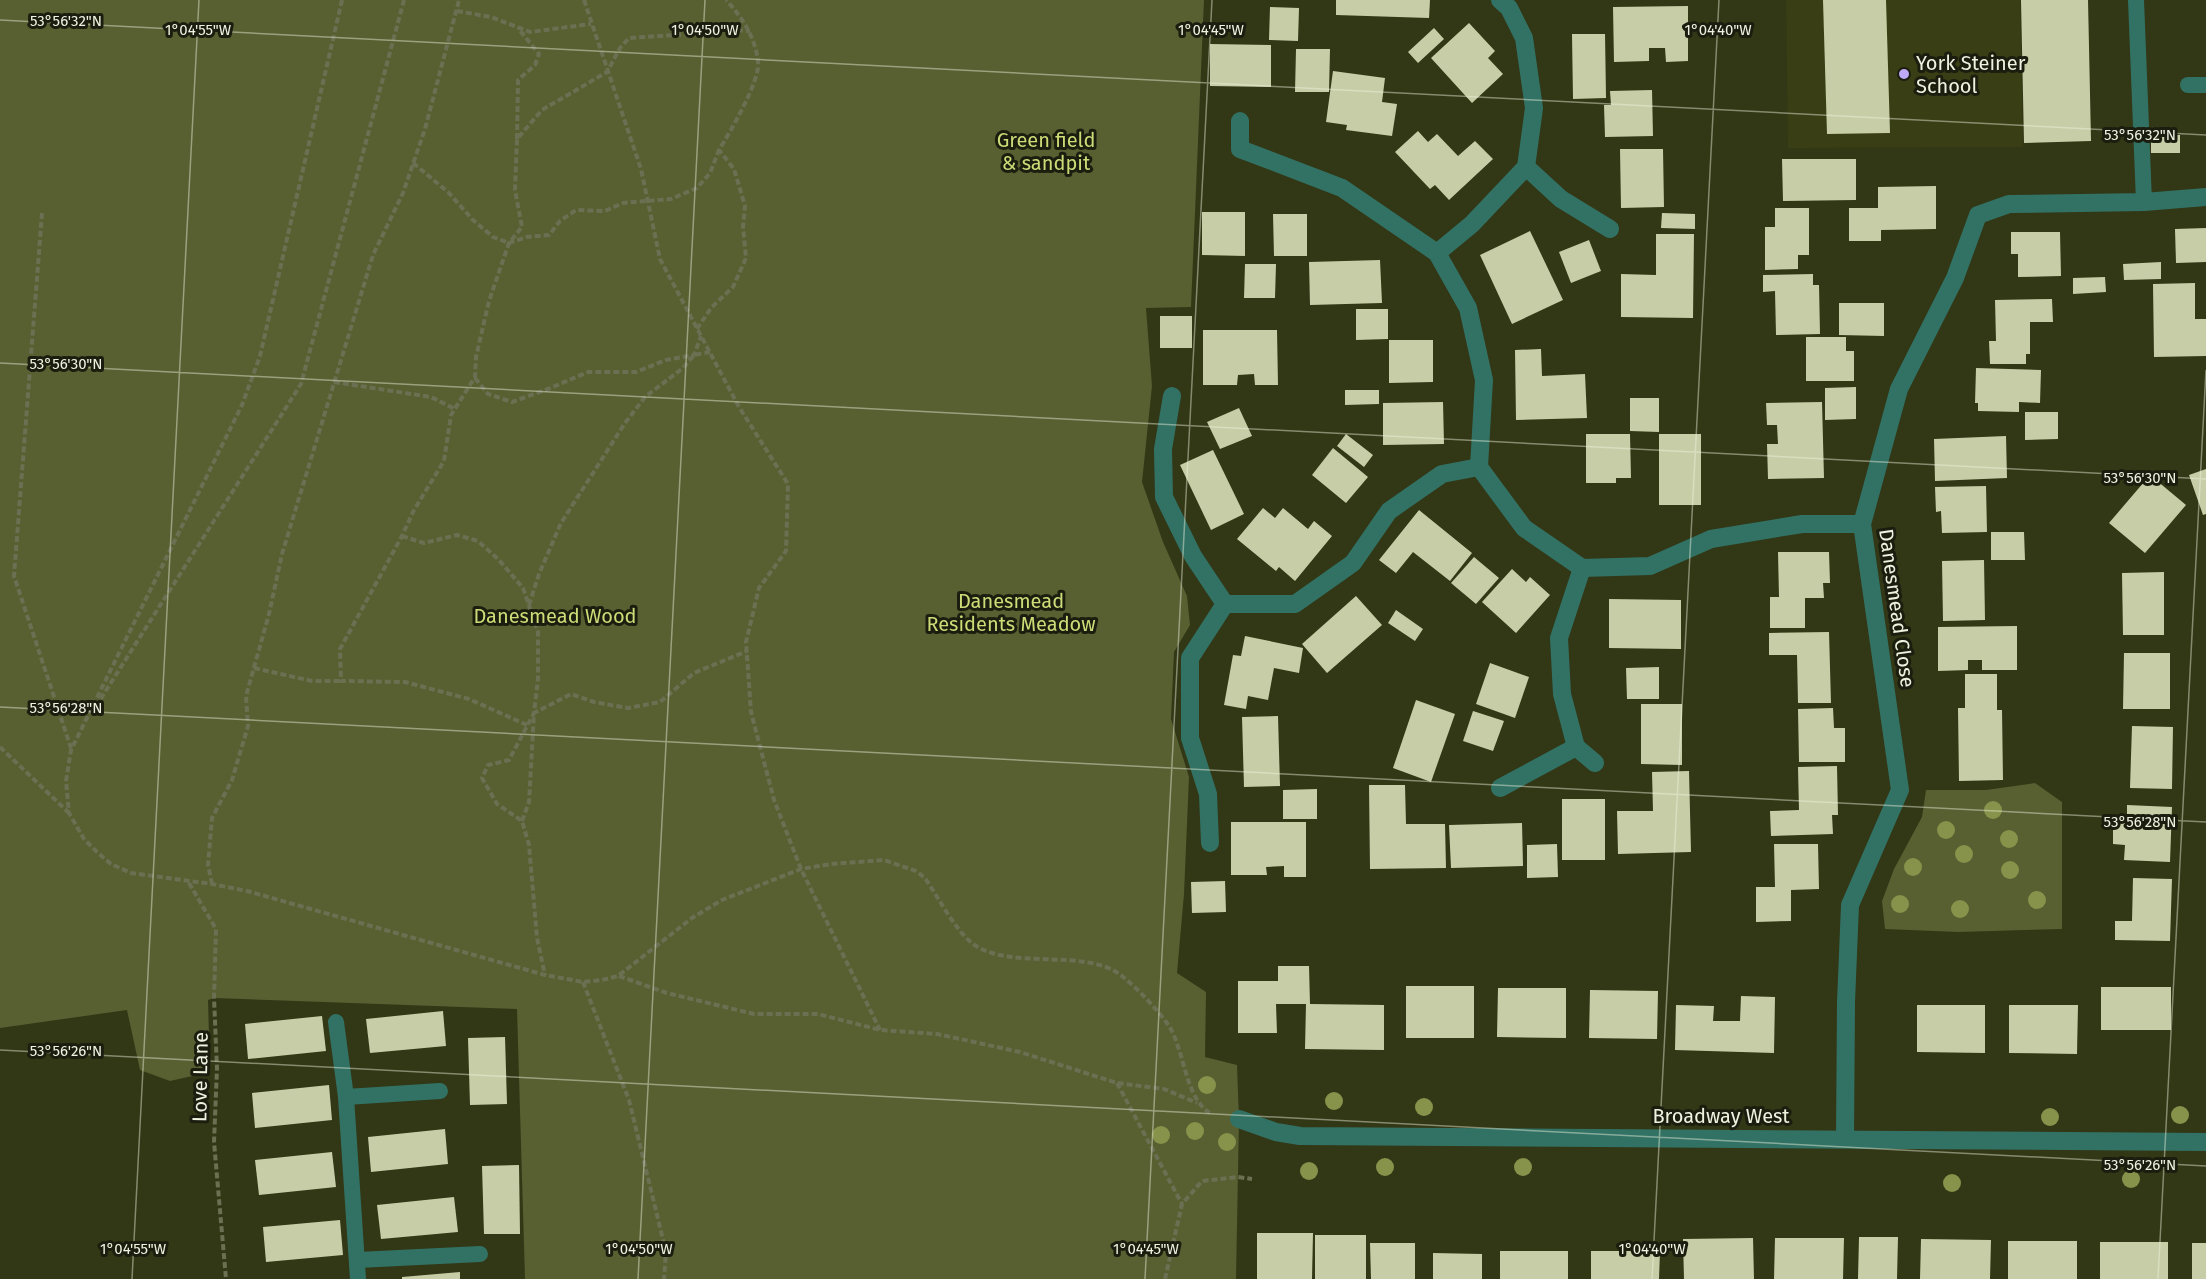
<svg xmlns="http://www.w3.org/2000/svg" width="2206" height="1279" font-family="'Fira Sans',sans-serif">
<style>
.built{fill:#393e15}
.green{fill:#585f31}
.building{fill:#c7cea7}
.lines{fill:none;stroke-linecap:round;stroke-linejoin:round}
.path{stroke:#6c7053;stroke-width:4;stroke-dasharray:6 3;stroke-linecap:butt}
.lane{stroke:#327264;stroke-width:16}
.street{stroke:#327264;stroke-width:18}
.tree{fill:#87924b}
.ticks{fill:none;stroke:#eef2de;stroke-width:1.5;stroke-opacity:0.45}
.poi-dot{fill:#bea9f5;stroke:#1b1d0f;stroke-width:2}
.labels{text-anchor:middle;dominant-baseline:central;stroke-width:6;stroke-linejoin:round;paint-order:stroke}
.poi-label{font-size:20px;fill:#eef2de;stroke:#1b1d0f;text-anchor:start}
.park-label{font-size:20px;fill:#cddc77;stroke:#1b1d0f}
.street-label{font-size:20px;fill:#eef2de;stroke:#1b1d0f}
.ticks-label{font-size:15px;text-anchor:middle;fill:#eef2de;stroke:#1b1d0f;stroke-width:6;stroke-linejoin:round;paint-order:stroke}
</style>
<rect width="100%" height="100%" fill="#323716"/>
<polygon class="built" points="1786,0 2020,0 2023,147 1788,148"/>
<g class="green">
<polygon points="0,0 1204,0 1191,307 1146,308 1152,386 1142,482 1163,542 1187,596 1190,625 1174,652 1171,719 1189,777 1184,894 1177,973 1206,992 1205,1057 1237,1065 1239,1119 1236,1279 525,1279 517,1009 214,998 208,1000 210,1072 170,1081 140,1070 127,1010 0,1028"/>
<polygon points="2035,783 2062,802 2062,929 1958,932 1885,929 1882,901 1894,869 1922,817 1926,790 1986,790"/>
</g>
<g class="building">
<polygon points="1336,0 1430,0 1429,18 1336,15"/>
<polygon points="1823,0 1886,0 1890,133 1827,134"/>
<polygon points="2021,0 2088,0 2091,141 2024,143"/>
<polygon points="1688,6 1688,61 1666,62 1665,48 1649,48 1649,61 1614,62 1613,7"/>
<polygon points="1270,7 1299,8 1298,41 1269,40"/>
<polygon points="1469,23 1495,51 1488,58 1503,74 1472,103 1431,58"/>
<polygon points="1434,28 1444,39 1418,63 1408,52"/>
<polygon points="1572,34 1605,34 1606,98 1573,99"/>
<polygon points="1210,44 1271,45 1271,87 1210,86"/>
<polygon points="1296,49 1330,49 1329,92 1295,92"/>
<polygon points="1333,71 1385,78 1382,102 1397,104 1392,136 1346,130 1347,125 1326,122"/>
<polygon points="1652,90 1653,136 1605,137 1604,105 1611,105 1610,91"/>
<polygon points="1418,131 1428,142 1437,134 1458,156 1475,141 1493,159 1449,200 1435,185 1430,189 1395,152"/>
<rect x="2151" y="135" width="29" height="18"/>
<polygon points="1620,149 1663,149 1664,207 1621,208"/>
<polygon points="1782,159 1856,159 1856,200 1783,201"/>
<polygon points="1936,186 1936,229 1881,230 1881,241 1849,241 1849,208 1878,208 1878,187"/>
<polygon points="1775,208 1809,208 1809,255 1798,255 1798,269 1765,270 1765,227 1775,227"/>
<polygon points="1202,212 1245,212 1245,256 1202,255"/>
<polygon points="1662,213 1695,214 1695,229 1661,228"/>
<polygon points="1273,214 1307,214 1307,256 1274,256"/>
<polygon points="2206,228 2206,262 2176,263 2175,229"/>
<polygon points="1530,231 1563,300 1512,324 1480,255"/>
<polygon points="2011,232 2060,232 2061,276 2018,277 2018,254 2011,254"/>
<polygon points="1656,234 1694,234 1693,318 1621,317 1621,274 1656,275"/>
<polygon points="1589,240 1601,271 1571,283 1559,252"/>
<polygon points="1380,260 1382,303 1310,305 1309,262"/>
<polygon points="2161,262 2161,279 2124,280 2123,264"/>
<polygon points="1245,264 1276,264 1275,298 1244,298"/>
<polygon points="1813,274 1813,285 1819,285 1820,334 1776,335 1775,291 1763,292 1763,275"/>
<polygon points="2105,277 2106,292 2073,294 2073,278"/>
<polygon points="2195,283 2195,319 2206,319 2206,356 2154,357 2153,284"/>
<polygon points="2052,299 2053,322 2030,322 2030,354 2026,354 2026,364 1990,364 1989,341 1996,341 1995,300"/>
<polygon points="1839,303 1884,303 1884,336 1839,335"/>
<polygon points="1356,309 1388,309 1388,339 1356,340"/>
<rect x="1160" y="316" width="32" height="32"/>
<polygon points="1203,330 1277,330 1278,385 1255,385 1254,374 1238,375 1237,385 1203,385"/>
<polygon points="1806,337 1846,337 1846,351 1854,351 1854,381 1806,381"/>
<polygon points="1389,340 1433,340 1433,382 1389,383"/>
<polygon points="1541,349 1542,376 1585,374 1587,418 1516,420 1515,350"/>
<polygon points="1976,368 2041,370 2040,403 2019,402 2019,412 1978,411 1978,403 1975,403"/>
<polygon points="1856,387 1856,419 1825,420 1825,388"/>
<polygon points="1345,390 1379,390 1379,404 1345,405"/>
<polygon points="1630,398 1659,398 1659,432 1630,431"/>
<polygon points="1443,402 1444,444 1383,445 1383,403"/>
<polygon points="1822,402 1824,478 1768,479 1767,444 1778,444 1777,425 1767,425 1766,403"/>
<polygon points="1239,408 1252,436 1220,449 1207,422"/>
<polygon points="2025,412 2058,412 2058,439 2025,440"/>
<polygon points="1346,434 1373,455 1364,467 1337,446"/>
<polygon points="1586,434 1630,434 1631,478 1616,478 1616,483 1586,483"/>
<rect x="1659" y="434" width="42" height="71"/>
<polygon points="2006,436 2007,478 1935,481 1934,439"/>
<polygon points="1333,448 1368,477 1346,503 1312,475"/>
<polygon points="1213,450 1244,514 1211,530 1180,465"/>
<polygon points="2206,469 2206,514 2203,515 2189,475"/>
<polygon points="2150,475 2186,505 2145,553 2109,523"/>
<polygon points="1986,486 1987,532 1942,533 1941,511 1936,512 1935,487"/>
<polygon points="1263,508 1275,518 1283,508 1308,529 1314,521 1332,536 1295,581 1279,567 1276,571 1237,539"/>
<polygon points="1419,510 1472,553 1450,581 1413,552 1396,573 1379,560"/>
<polygon points="1991,532 2024,532 2025,560 1991,560"/>
<polygon points="1778,552 1829,552 1830,583 1823,583 1824,598 1805,598 1805,628 1770,628 1770,597 1779,597"/>
<polygon points="1474,557 1499,578 1476,604 1451,583"/>
<polygon points="1984,560 1985,620 1943,621 1942,561"/>
<polygon points="1512,569 1526,582 1530,577 1550,595 1516,633 1482,602"/>
<polygon points="2164,572 2164,635 2123,635 2122,573"/>
<polygon points="1356,596 1382,625 1327,673 1302,644"/>
<polygon points="1609,599 1681,600 1681,649 1609,648"/>
<polygon points="1396,610 1423,629 1415,641 1388,623"/>
<polygon points="2017,626 2017,670 1982,670 1982,660 1968,660 1968,670 1938,671 1938,627"/>
<polygon points="1829,632 1831,703 1798,703 1797,655 1769,655 1769,633"/>
<polygon points="1245,636 1303,648 1299,673 1274,668 1268,700 1248,696 1246,709 1224,705 1233,655 1241,656"/>
<polygon points="2124,653 2170,653 2170,709 2123,709"/>
<polygon points="1490,663 1529,677 1515,718 1476,704"/>
<polygon points="1659,667 1659,699 1627,699 1626,668"/>
<polygon points="1965,674 1997,674 1997,710 2002,710 2003,780 1959,781 1958,708 1965,708"/>
<polygon points="1416,700 1455,714 1431,782 1393,768"/>
<polygon points="1641,704 1682,704 1682,765 1641,764"/>
<polygon points="1833,708 1834,728 1845,728 1845,762 1799,762 1798,709"/>
<polygon points="1473,711 1504,721 1493,751 1463,741"/>
<polygon points="1278,716 1280,786 1244,787 1242,717"/>
<polygon points="2132,726 2173,727 2172,789 2130,788"/>
<polygon points="1837,766 1838,815 1832,815 1833,834 1771,836 1770,811 1799,810 1798,767"/>
<polygon points="1689,771 1691,852 1618,854 1617,811 1653,811 1652,772"/>
<polygon points="1369,785 1405,785 1406,824 1445,824 1446,868 1370,869"/>
<polygon points="1317,789 1317,819 1283,819 1283,790"/>
<rect x="1562" y="799" width="43" height="61"/>
<polygon points="2127,805 2172,807 2170,862 2124,860 2125,845 2113,844 2113,820 2127,820"/>
<polygon points="1231,822 1306,822 1306,877 1284,877 1284,866 1266,867 1267,875 1231,875"/>
<polygon points="1522,823 1523,866 1451,868 1449,825"/>
<polygon points="1557,844 1558,877 1527,878 1527,845"/>
<polygon points="1774,844 1818,844 1819,889 1791,890 1791,921 1756,922 1756,887 1775,887"/>
<polygon points="2133,878 2172,879 2170,941 2115,940 2115,921 2132,921"/>
<polygon points="1225,881 1226,912 1192,913 1191,882"/>
<polygon points="1278,966 1309,966 1310,1004 1384,1005 1384,1050 1305,1049 1306,1004 1276,1004 1277,1033 1238,1033 1238,981 1278,981"/>
<rect x="1406" y="986" width="68" height="52"/>
<rect x="2101" y="987" width="70" height="43"/>
<polygon points="1498,988 1566,988 1566,1038 1497,1037"/>
<polygon points="1590,990 1658,991 1657,1039 1589,1038"/>
<polygon points="1741,996 1775,997 1774,1053 1675,1050 1676,1005 1714,1006 1713,1021 1740,1021"/>
<polygon points="1917,1005 1985,1005 1985,1053 1917,1052"/>
<polygon points="2009,1005 2078,1005 2077,1054 2009,1053"/>
<polygon points="443,1011 446,1046 370,1053 366,1019"/>
<polygon points="322,1016 326,1051 248,1059 245,1024"/>
<polygon points="505,1037 507,1104 470,1105 468,1038"/>
<polygon points="329,1085 332,1120 255,1128 252,1093"/>
<polygon points="445,1129 448,1164 371,1172 368,1137"/>
<polygon points="332,1152 336,1187 259,1195 255,1160"/>
<polygon points="519,1165 520,1234 484,1234 482,1166"/>
<polygon points="454,1197 458,1232 381,1239 377,1205"/>
<polygon points="340,1220 343,1255 266,1262 263,1227"/>
<polygon points="1257,1233 1313,1233 1312,1279 1257,1279"/>
<rect x="1315" y="1235" width="51" height="44"/>
<polygon points="1859,1237 1898,1237 1897,1279 1858,1279"/>
<polygon points="1753,1238 1754,1279 1684,1279 1683,1239"/>
<polygon points="1775,1238 1844,1238 1843,1279 1774,1279"/>
<polygon points="1921,1239 1991,1240 1990,1279 1920,1279"/>
<rect x="2008" y="1241" width="69" height="38"/>
<rect x="2100" y="1242" width="68" height="37"/>
<polygon points="1370,1243 1415,1243 1415,1279 1371,1279"/>
<rect x="2192" y="1243" width="14" height="36"/>
<rect x="1500" y="1251" width="68" height="28"/>
<polygon points="1591,1251 1660,1251 1659,1279 1591,1279"/>
<polygon points="1433,1253 1482,1254 1482,1279 1433,1279"/>
<polygon points="460,1272 460,1279 402,1279 402,1277"/>
</g>
<g class="lines">
<g class="path">
<path d="M342,0l-82,356 -18,49 -171,345 -5,31 3,32 15,26 13,13 14,12 20,9 81,11 35,7 298,84 38,7 19,-2 16,-4 74,-58 30,-18 79,-31 30,-5 53,-4 32,11 9,7c13,19 30,52 48,66 37,27 113,3 149,32 17,14 35,33 47,50 16,25 16,75 43,88"/>
<polyline points="584,0 641,169 660,259 739,407 788,484 786,551 759,588 746,642 751,712 774,800 801,869 880,1030"/>
<polyline points="457,11 491,17 530,32 591,24"/>
<polyline points="517,139 518,80 535,65 539,54 518,28"/>
<polyline points="413,163 448,192 473,220 493,237 509,243 527,237 549,235 560,221 576,210 605,211 623,203 671,199 697,188 710,173 719,150"/>
<polyline points="42,213 14,576 71,748"/>
<path d="M697,329l14,-21 22,-21 13,-29 -3,-31 2,-21 -11,-37 -15,-19c11,-18 42,-70 39,-89 -3,-24 -16,-44 -32,-61"/>
<polyline points="475,378 488,394 512,402 548,389 588,372 636,372 666,360 694,355 701,336"/>
<polyline points="334,382 431,397 455,409"/>
<polyline points="402,536 424,543 457,535 478,541 499,560 523,588 538,632 538,679 534,713 509,760 488,765 482,778 497,804 522,821 529,845 537,938 545,975"/>
<polyline points="529,605 539,574 561,523 625,423 645,397 683,368 694,355 710,352"/>
<polyline points="254,668 312,681 341,681"/>
<polyline points="91,714 301,384 404,0"/>
<polyline points="527,725 469,699 405,682 341,681 340,649 402,536 414,510 444,461 451,415 475,377 476,357 489,301 509,243 522,227 515,190 517,139 542,110 607,72 620,48 629,38 690,34 705,28 750,31"/>
<polyline points="0,747 69,813"/>
<polyline points="522,821 529,802 534,713 571,694 594,702 628,708 660,702 694,673 747,651"/>
<polyline points="189,883 216,929 214,998 217,1068 214,1142 226,1279"/>
<polyline points="212,884 208,865 212,818 232,780 248,726 246,696 269,614 282,554 373,255 403,193 425,129 459,0"/>
<polyline points="619,976 667,993 754,1014 818,1014 880,1030 937,1034 1020,1052 1117,1083 1164,1089 1197,1103"/>
<polyline points="583,982 629,1100 666,1252 664,1279"/>
<polyline points="1117,1083 1182,1204"/>
<polyline points="1165,1279 1182,1204 1202,1181 1238,1177 1252,1179"/>
</g>
<g class="lane">
<polyline points="2136,0 2144,202"/>
<polyline points="2188,85 2206,85"/>
<polyline points="336,1022 346,1097 358,1279"/>
<polyline points="346,1097 440,1091"/>
<polyline points="358,1260 480,1254"/>
</g>
<g class="street">
<polyline points="1240,121 1240,149 1342,188 1437,253 1468,308 1484,380 1479,467 1524,528 1582,568 1650,566 1711,539 1802,524 1862,524"/>
<polyline points="1526,167 1561,199 1610,229"/>
<polyline points="1437,253 1472,224 1526,167 1534,108 1524,38 1509,8 1500,0"/>
<polyline points="1172,396 1163,449 1164,497 1193,556 1225,604 1295,604 1353,563 1389,511 1442,474 1479,467"/>
<polyline points="1576,747 1595,763"/>
<polyline points="1500,788 1576,747 1562,694 1559,638 1582,568"/>
<polyline points="1210,843 1208,794 1190,738 1190,658 1225,604"/>
<polyline points="1239,1119 1276,1132 1300,1136 2206,1142"/>
<polyline points="1845,1139 1846,1002 1850,905 1900,790 1862,524 1899,389 1955,278 1978,215 2009,204 2144,202 2206,197"/>
</g>
</g>
<g class="tree">
<circle cx="1993" cy="810" r="9"/>
<circle cx="1946" cy="830" r="9"/>
<circle cx="2009" cy="839" r="9"/>
<circle cx="1964" cy="854" r="9"/>
<circle cx="1913" cy="867" r="9"/>
<circle cx="2010" cy="870" r="9"/>
<circle cx="2037" cy="900" r="9"/>
<circle cx="1900" cy="904" r="9"/>
<circle cx="1960" cy="909" r="9"/>
<circle cx="1207" cy="1085" r="9"/>
<circle cx="1334" cy="1101" r="9"/>
<circle cx="1424" cy="1107" r="9"/>
<circle cx="2180" cy="1115" r="9"/>
<circle cx="2050" cy="1117" r="9"/>
<circle cx="1195" cy="1131" r="9"/>
<circle cx="1161" cy="1135" r="9"/>
<circle cx="1227" cy="1142" r="9"/>
<circle cx="1385" cy="1167" r="9"/>
<circle cx="1523" cy="1167" r="9"/>
<circle cx="1309" cy="1171" r="9"/>
<circle cx="2131" cy="1179" r="9"/>
<circle cx="1952" cy="1183" r="9"/>
</g>
<path class="ticks" d="M0,20l2206,115M0,363l2206,116M0,707l2206,115M0,1050l2206,116M132,1279l67,-1279M638,1279l67,-1279M1145,1279l67,-1279M1652,1279l67,-1279M2158,1279l48,-909"/>
<circle class="poi-dot" cx="1904" cy="74" r="6"/>
<g class="labels">
<g class="poi-label">
<text x="1916" y="63">York Steiner<tspan x="1916" dy="23">School</tspan></text>
</g>
<g class="park-label">
<text x="1046" y="140">Green field<tspan x="1046" dy="23">&amp; sandpit</tspan></text>
<text x="1011" y="601">Danesmead<tspan x="1011" dy="23">Residents Meadow</tspan></text>
<text x="555" y="616">Danesmead Wood</text>
</g>
<g class="street-label">
<text transform="translate(1897 608) rotate(82)">Danesmead Close</text>
<text transform="translate(200 1077) rotate(-89)">Love Lane</text>
<text x="1721" y="1116">Broadway West</text>
</g>
</g>
<g class="ticks-label">
<text x="66" y="26">53°56'32"N</text>
<text x="198" y="35">1°04'55"W</text>
<text x="705" y="35">1°04'50"W</text>
<text x="1211" y="35">1°04'45"W</text>
<text x="1718" y="35">1°04'40"W</text>
<text x="2140" y="140">53°56'32"N</text>
<text x="66" y="369">53°56'30"N</text>
<text x="2140" y="483">53°56'30"N</text>
<text x="66" y="713">53°56'28"N</text>
<text x="2140" y="827">53°56'28"N</text>
<text x="66" y="1056">53°56'26"N</text>
<text x="2140" y="1170">53°56'26"N</text>
<text x="133" y="1254">1°04'55"W</text>
<text x="639" y="1254">1°04'50"W</text>
<text x="1146" y="1254">1°04'45"W</text>
<text x="1652" y="1254">1°04'40"W</text>
</g>
</svg>
